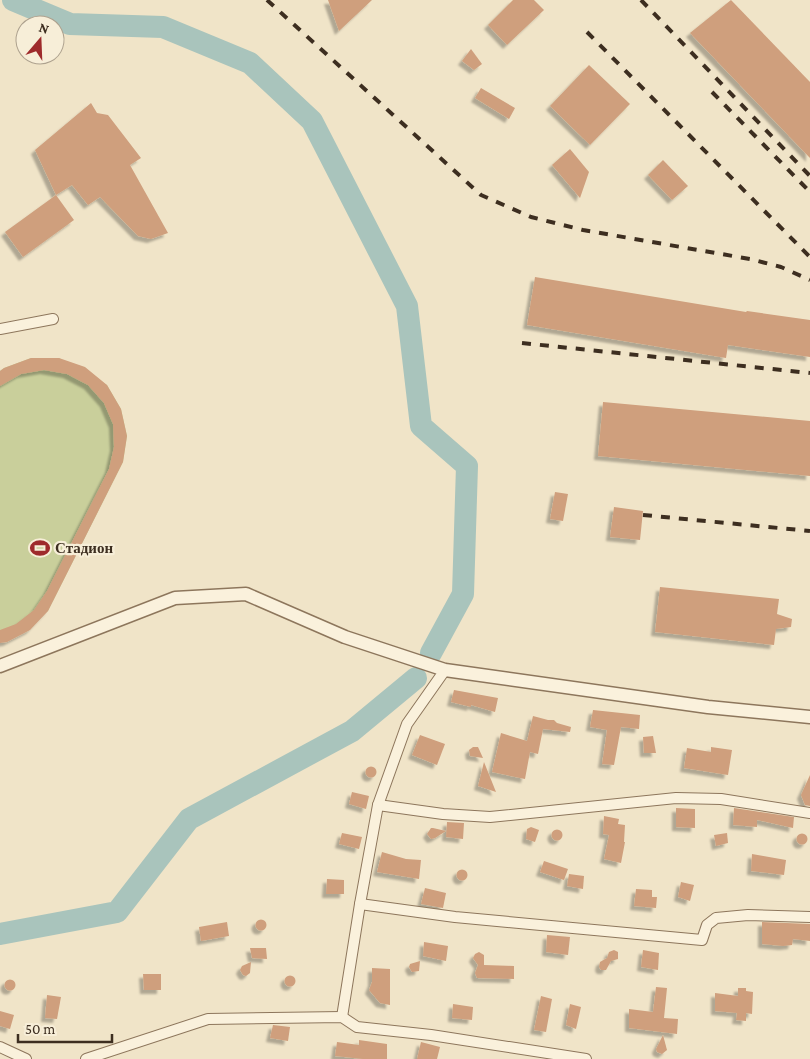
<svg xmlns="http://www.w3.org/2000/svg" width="810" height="1059" font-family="'Crimson Pro',serif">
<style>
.garden{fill:#c9cf9b}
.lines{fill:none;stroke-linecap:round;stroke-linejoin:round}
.river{stroke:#a9c4bc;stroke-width:22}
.building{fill:#cf9f7d;filter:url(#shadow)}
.minor-casing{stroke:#8d765c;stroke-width:12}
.tertiary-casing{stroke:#8d765c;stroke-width:15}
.minor{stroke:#faf1dc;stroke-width:10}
.tertiary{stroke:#faf1dc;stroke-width:12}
.rail{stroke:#3d2e20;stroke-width:4;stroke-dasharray:9 9;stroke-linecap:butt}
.labels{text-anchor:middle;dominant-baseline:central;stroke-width:4.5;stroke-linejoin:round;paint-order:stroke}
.poi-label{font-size:15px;font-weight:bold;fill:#3d2e20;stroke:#f7eed8;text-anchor:start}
</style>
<defs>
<filter id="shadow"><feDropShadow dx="-4" dy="4" stdDeviation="1" flood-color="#0004"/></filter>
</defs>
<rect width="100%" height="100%" fill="#f0e4c8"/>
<polygon class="garden" points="31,358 59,358 107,385 121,409 127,436 123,462 48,611 0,643 0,371 4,368"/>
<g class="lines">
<g class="river">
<polyline points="13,0 70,24 163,27 250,63 312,121 407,306 421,426 467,466 463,594 431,653"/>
<polyline points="0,934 117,912 189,819 352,731 416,678"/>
</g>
</g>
<g class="building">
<polygon points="328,0 372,0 339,31"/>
<polygon points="513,0 534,0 544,10 507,45 488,25"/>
<polygon points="731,0 810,82 810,158 690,33"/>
<polygon points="471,49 482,64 474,70 462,61"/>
<polygon points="589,65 630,104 590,145 550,106"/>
<polygon points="481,88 515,108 509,119 475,98"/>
<polygon points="91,103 97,113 108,115 141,158 130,165 168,233 151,239 138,236 100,197 88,205 72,185 56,195 35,150"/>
<polygon points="570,149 589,172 580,198 552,165"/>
<polygon points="663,160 688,186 672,200 648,175"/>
<polygon points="56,195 74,220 23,257 5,232"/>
<polygon points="535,277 746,312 747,311 810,320 810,357 728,345 726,358 527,325"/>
<polygon points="31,358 59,358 85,367 107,385 121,409 127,436 123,462 48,611 30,630 7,642 0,643 0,630 16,624 34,610 47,591 109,469 114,447 113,424 104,403 88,385 67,374 44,370 21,374 0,386 0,371 4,368"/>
<polygon points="603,402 810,421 810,476 598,456"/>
<polygon points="555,492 568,494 563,521 550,519"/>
<polygon points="614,507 643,511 640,540 610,537"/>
<polygon points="660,587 779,599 777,614 792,619 791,627 776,629 774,645 655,632"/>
<polygon points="454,690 498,698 495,712 471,705 471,707 451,702"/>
<polygon points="593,710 640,715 639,729 621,727 614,765 602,764 607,730 590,727"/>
<polygon points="533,716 548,720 554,720 557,723 571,727 570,732 543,729 538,754 530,752 525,779 492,772 501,733 527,741"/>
<polygon points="420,735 445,744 437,765 412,755"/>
<polygon points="653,736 656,753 644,753 643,737"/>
<polygon points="473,747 478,747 483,758 470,756 469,750"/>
<polygon points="711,747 732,750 728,775 684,768 687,748 711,752"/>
<polygon points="484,762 496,792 478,786"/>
<circle cx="371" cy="772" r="5.5"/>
<polygon points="810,775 810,806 805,805 801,795"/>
<polygon points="352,792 369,796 366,809 349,804"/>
<polygon points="676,808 695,809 695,828 676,827"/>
<polygon points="734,808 794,817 793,828 757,820 757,827 733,825"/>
<polygon points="604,816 619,819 618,824 625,825 624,842 625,842 621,863 604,859 609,835 603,834"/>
<polygon points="447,822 464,823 463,839 446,837"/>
<polygon points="531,827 539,830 535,842 526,839 527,829"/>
<polygon points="431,828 433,828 446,831 435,838 431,839 427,834"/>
<circle cx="557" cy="835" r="5.5"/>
<polygon points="342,833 362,837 359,849 339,844"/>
<polygon points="727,833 728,843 716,846 714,835"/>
<circle cx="802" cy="839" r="5.5"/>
<polygon points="382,852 406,859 421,860 419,879 377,872"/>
<polygon points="752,854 786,860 784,875 751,871"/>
<polygon points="544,861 568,869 564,880 540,872"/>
<circle cx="462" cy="875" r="5.5"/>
<polygon points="569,874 584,876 583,889 567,886"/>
<polygon points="327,879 344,880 344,894 326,894"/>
<polygon points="681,882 694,885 690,901 678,897"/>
<polygon points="425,888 446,893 443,908 421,904"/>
<polygon points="636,889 652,890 652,897 657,897 656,908 634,906"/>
<circle cx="261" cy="925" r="5.5"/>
<polygon points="227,922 229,936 201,941 199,927"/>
<polygon points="762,922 810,924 810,941 793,939 792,945 783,946 762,944"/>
<polygon points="547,935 570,937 568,955 546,952"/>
<polygon points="424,942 448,946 446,961 423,956"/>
<polygon points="250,948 266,948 267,959 252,958"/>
<polygon points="614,950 618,952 618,959 611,961 606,970 601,970 599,967 600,962 607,958 609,952"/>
<polygon points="643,950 659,953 658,970 641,967"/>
<polygon points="479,952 484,955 484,965 514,966 514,979 477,978 475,973 478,965 473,958 475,954"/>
<polygon points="420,961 419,971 412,972 409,967 410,964"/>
<polygon points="251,962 250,973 246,976 243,975 240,970 242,966"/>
<polygon points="372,968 390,969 390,1005 380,1003 369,990 372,982"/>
<polygon points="143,974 161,974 161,990 144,990"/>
<circle cx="290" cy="981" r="5.5"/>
<circle cx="10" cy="985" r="5.5"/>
<polygon points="656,987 667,988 664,1018 678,1019 677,1034 629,1028 629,1009 653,1012"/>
<polygon points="738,988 746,988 746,991 753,992 752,1014 746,1013 746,1021 736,1020 737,1013 715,1011 715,993 738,996"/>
<polygon points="47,995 61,997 57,1019 45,1018"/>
<polygon points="541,996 552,999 546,1032 534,1030"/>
<polygon points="453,1004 473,1007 472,1020 452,1018"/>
<polygon points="570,1004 581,1007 576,1029 566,1025"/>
<polygon points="0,1011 14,1015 10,1029 0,1026"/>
<polygon points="273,1025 290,1027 288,1041 270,1038"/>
<polygon points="663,1035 667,1050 662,1054 657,1052 656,1049"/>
<polygon points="359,1040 387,1044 387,1059 363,1059 335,1056 337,1042 359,1045"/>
<polygon points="421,1042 440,1047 437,1059 417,1059"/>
</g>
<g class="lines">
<defs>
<g id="minor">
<polyline points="0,329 53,319"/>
<polyline points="378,805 443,814 490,817 676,798 721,799 810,813"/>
<polyline points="360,904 455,917 702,940 707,925 716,918 748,915 810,917"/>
<polyline points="342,1017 360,904 378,805 407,724 445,670"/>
<polyline points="0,1047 26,1059"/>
<polyline points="86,1059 208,1019 342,1017 357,1027 431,1035 586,1059"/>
</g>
<polyline id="tertiary" points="0,666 175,598 246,594 345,637 445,670 708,707 810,717"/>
</defs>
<use href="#minor" class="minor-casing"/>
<use href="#tertiary" class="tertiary-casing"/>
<use href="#minor" class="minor"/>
<use href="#tertiary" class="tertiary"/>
<g class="rail">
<polyline points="267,0 481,195 531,217 583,230 750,259 781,267 810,280"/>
<polyline points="641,0 810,176"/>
<polyline points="587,32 810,257"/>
<polyline points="712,92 810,192"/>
<polyline points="522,343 810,373"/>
<polyline points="643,515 810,531"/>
</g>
</g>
<defs>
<symbol id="stadium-bare" viewBox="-9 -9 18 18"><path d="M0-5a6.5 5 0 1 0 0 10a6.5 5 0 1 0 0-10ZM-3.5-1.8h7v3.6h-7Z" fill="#9e2a2b" stroke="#f7eed8" stroke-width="2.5" paint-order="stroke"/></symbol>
</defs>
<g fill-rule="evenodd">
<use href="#stadium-bare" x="26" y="534" width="28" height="28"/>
</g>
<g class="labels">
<g class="poi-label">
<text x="55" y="548">Стадион</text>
</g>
</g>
<g transform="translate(40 40) rotate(19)"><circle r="24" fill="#f7eed8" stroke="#ada18e"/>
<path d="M0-4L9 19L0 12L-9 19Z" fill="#9e2a2b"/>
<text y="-8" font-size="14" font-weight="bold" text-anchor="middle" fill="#3d2e20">N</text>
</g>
<path d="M18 1034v8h94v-8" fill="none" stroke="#3d2e20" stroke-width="2.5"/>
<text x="25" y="1034" font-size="15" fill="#3d2e20" stroke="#f7eed8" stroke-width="4" paint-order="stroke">50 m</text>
</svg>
